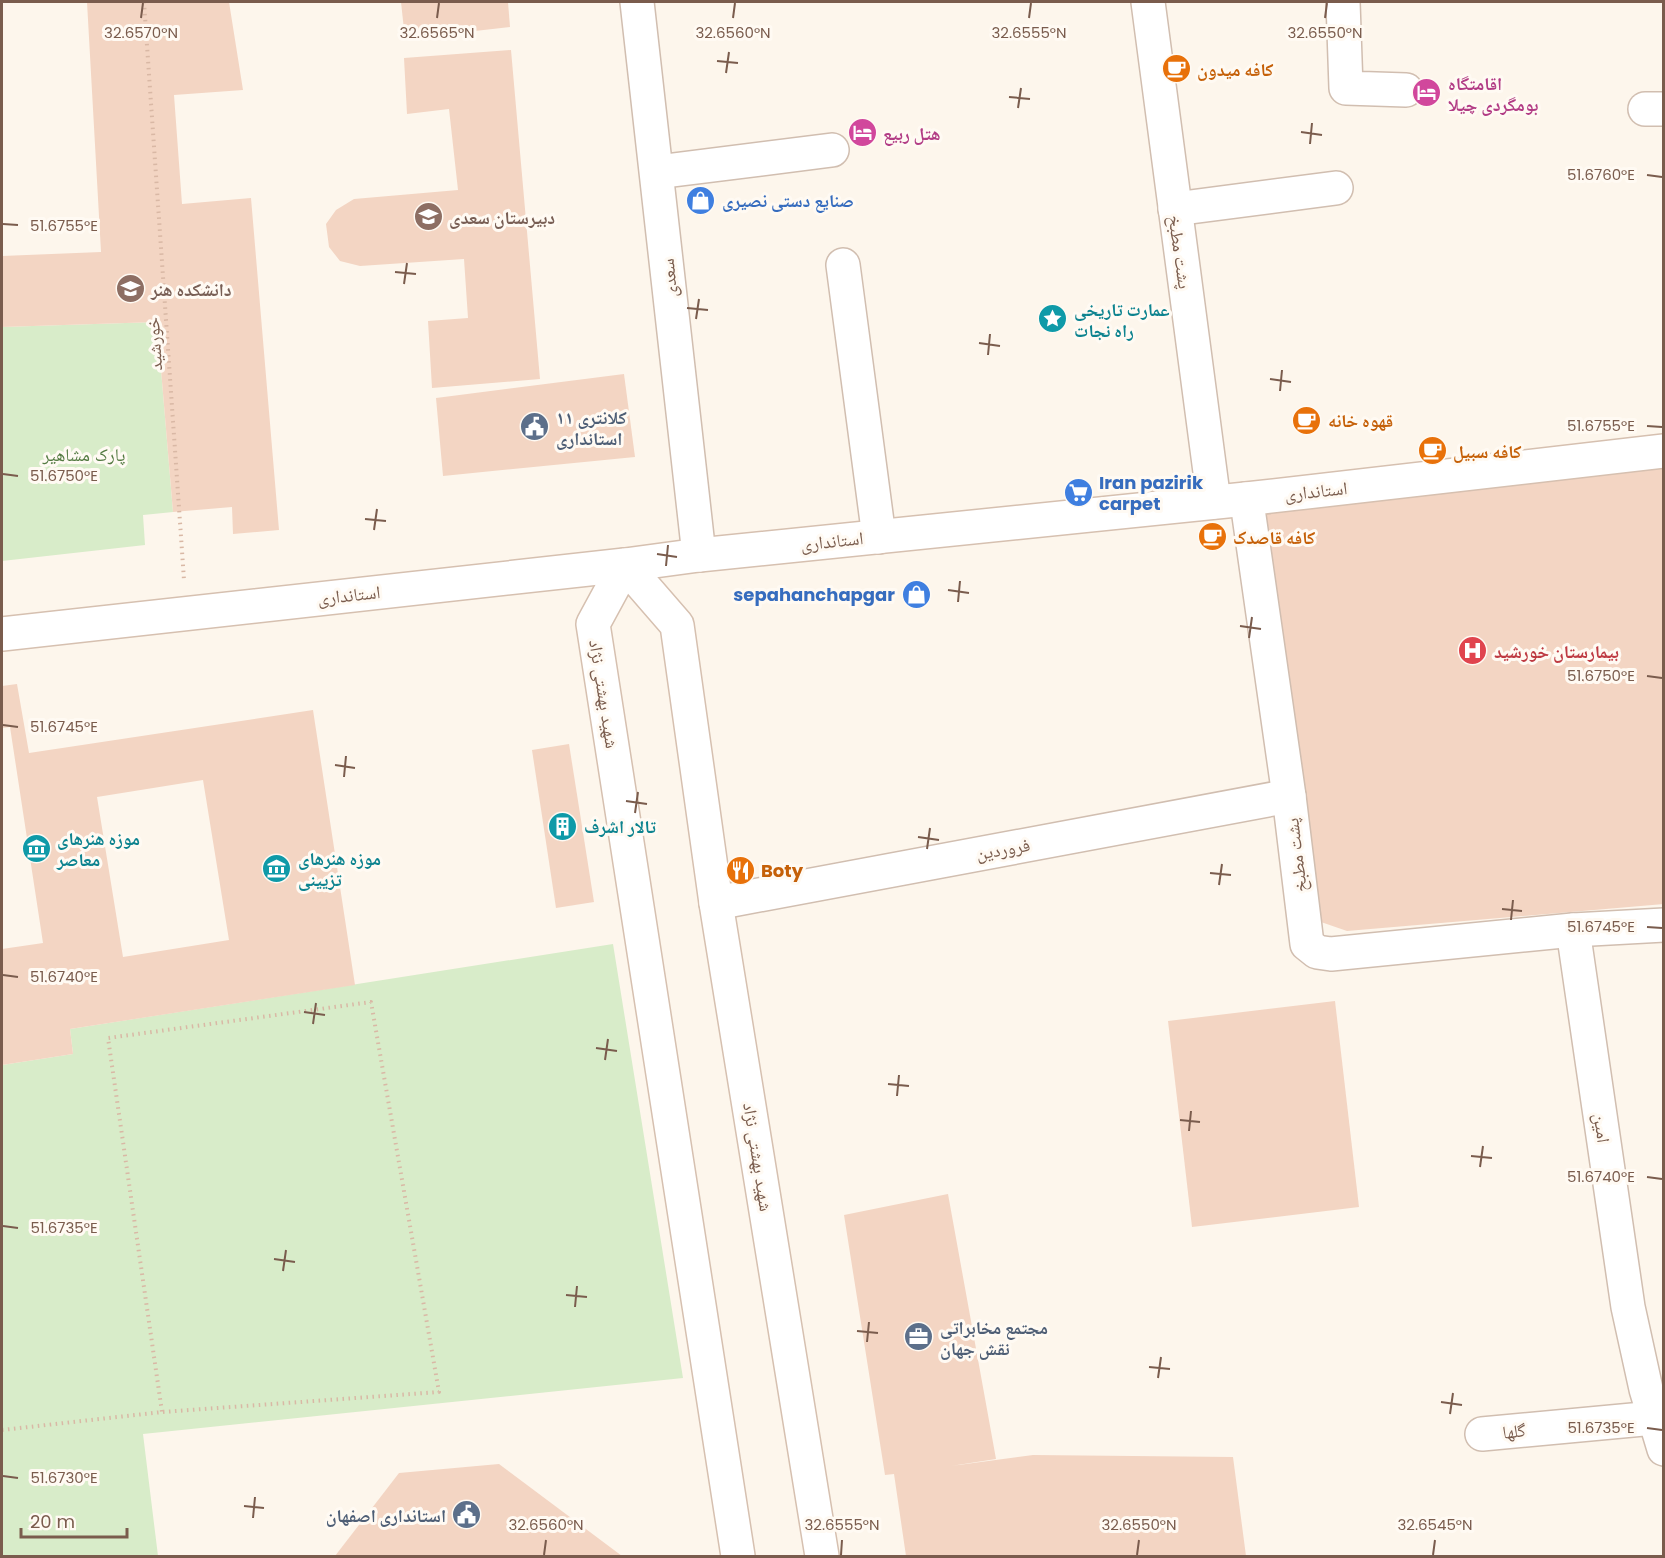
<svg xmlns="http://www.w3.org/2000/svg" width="1665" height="1558" font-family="Poppins,'Noto Naskh Arabic',sans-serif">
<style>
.green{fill:#d8ecc9}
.building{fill:#f3d5c3;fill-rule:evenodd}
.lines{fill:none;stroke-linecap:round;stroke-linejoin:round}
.street-casing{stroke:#d1beb0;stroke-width:36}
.secondary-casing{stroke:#d6c0b0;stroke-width:36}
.path{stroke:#d9b8a5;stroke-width:4;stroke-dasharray:1.5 4.5;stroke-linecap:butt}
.street{stroke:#fff;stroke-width:33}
.secondary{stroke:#fff;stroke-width:33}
.ticks{fill:none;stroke:#7a5c4d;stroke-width:2}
.labels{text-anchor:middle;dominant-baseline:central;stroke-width:6;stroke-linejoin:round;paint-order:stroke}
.food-label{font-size:18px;font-weight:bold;fill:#c56008;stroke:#fffaf3;text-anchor:start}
.hotel-label{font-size:18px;font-weight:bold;fill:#b23c85;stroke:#fffaf3;text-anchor:start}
.shop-label{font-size:18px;font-weight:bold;fill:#366cbe;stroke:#fffaf3;text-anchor:start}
.education-label{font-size:18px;font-weight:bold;fill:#785e54;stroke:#fffaf3;text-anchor:start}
.street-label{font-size:18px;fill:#7a5c4d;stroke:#fffaf3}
.culture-label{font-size:18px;font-weight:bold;fill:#0d838f;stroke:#fffaf3;text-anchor:start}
.service-label{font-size:18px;font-weight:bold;fill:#4e5e75;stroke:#fffaf3;text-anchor:start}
.park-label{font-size:18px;fill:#537a41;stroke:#fffaf3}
.health-label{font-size:18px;font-weight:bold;fill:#be3a42;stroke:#fffaf3;text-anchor:start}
.ticks-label{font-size:15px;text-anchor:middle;fill:#7a5c4d;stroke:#fffaf3;stroke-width:6;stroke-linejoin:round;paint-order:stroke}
</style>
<rect width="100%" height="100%" fill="#fdf6ec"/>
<g class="green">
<polygon points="157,322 173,512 143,515 145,545 2,561 2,327"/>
<polygon points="613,944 683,1378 143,1434 158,1556 2,1556 2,1065 73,1054 70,1029"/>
</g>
<g class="building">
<polygon points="87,2 229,2 243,90 174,95 182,204 251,198 279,530 233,534 232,507 173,512 157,322 2,327 2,256 101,252"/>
<polygon points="401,2 508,2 510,27 405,39"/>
<polygon points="511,50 540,379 432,388 428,321 468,318 464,259 360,266 340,261 329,247 326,224 336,210 354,199 458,190 449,109 407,114 404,58"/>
<polygon points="624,374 635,457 443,476 436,398"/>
<polygon points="1664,468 1664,904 1347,931 1321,922 1300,795 1264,507"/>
<path d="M17,684l12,69 284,-43 42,275 -285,44 3,25 -71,11v-116l41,-6 -33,-216 -8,1v-42zM203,780l26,160 -106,17 -26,-160z"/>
<polygon points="569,744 594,902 556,908 532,750"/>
<polygon points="1335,1001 1359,1207 1192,1227 1168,1021"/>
<polygon points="948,1194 996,1459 951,1466 1033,1455 1233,1457 1246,1556 906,1556 894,1474 885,1475 844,1215"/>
<polygon points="499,1464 622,1556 335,1556 399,1473"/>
</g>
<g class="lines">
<defs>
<g id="street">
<polyline points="637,2 699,555"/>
<polyline points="1148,2 1214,502"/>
<polyline points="1343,2 1346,88 1406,90"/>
<polyline points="1645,109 1664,109"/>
<polyline points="657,172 832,150"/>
<polyline points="1175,209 1336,188"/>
<polyline points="843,265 879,537"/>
<polyline points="1246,499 1248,509 1289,796 1307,944 1317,952 1331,954 1573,930 1664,925"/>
<polyline points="716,903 1289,796"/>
<polyline points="1573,930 1628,1307 1646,1389 1664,1449"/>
<polyline points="1482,1434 1654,1418"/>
</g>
<g id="secondary">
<polyline points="2,634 625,565 699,555 1246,499 1664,451"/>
<polyline points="738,1556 593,624 625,565 677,625 716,903 822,1556"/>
</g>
</defs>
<use href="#street" class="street-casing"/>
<use href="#secondary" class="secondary-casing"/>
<g class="path">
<polyline points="144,2 184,580"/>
<polyline points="2,1430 162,1412 439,1392 371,1002 108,1038 162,1412"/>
</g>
<use href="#street" class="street"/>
<use href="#secondary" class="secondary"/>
</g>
<path class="ticks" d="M141,18l2,-15M437,18l2,-15M733,18l2,-15M1029,18l2,-15M1325,18l2,-15M717,61l21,2M726,73l3,-21M1009,97l21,2M1018,108l3,-20M1301,132l21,3M1310,144l2,-21M1647,175l15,2M3,224l15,1M395,272l21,2M404,284l3,-21M687,308l21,2M696,319l3,-20M979,343l21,3M988,355l2,-21M1270,379l21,3M1280,391l2,-21M1647,426l15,1M3,474l15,2M365,519l21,2M374,530l3,-21M657,554l20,3M666,566l2,-21M948,590l21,3M958,602l2,-21M1240,626l21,3M1249,638l3,-21M1647,676l15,2M3,725l15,2M335,765l20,3M344,777l2,-21M626,801l21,3M635,813l3,-21M918,837l21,3M927,849l3,-21M1210,873l21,2M1219,885l3,-21M1502,909l20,2M1511,920l2,-20M1647,927l15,1M3,975l15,2M304,1012l21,3M313,1024l3,-21M596,1048l21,3M605,1060l3,-21M888,1084l21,2M897,1096l2,-21M1180,1120l20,2M1189,1131l2,-20M1471,1156l21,2M1480,1167l3,-21M1647,1177l15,2M3,1226l15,2M274,1259l21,3M283,1271l3,-21M566,1295l21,2M575,1307l2,-21M857,1331l21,2M867,1342l2,-20M1149,1367l21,2M1158,1378l3,-21M1441,1402l21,3M1450,1414l3,-21M1647,1428l15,2M3,1476l15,2M244,1506l20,2M253,1518l2,-21M544,1555l2,-15M841,1555l1,-15M1137,1555l2,-15M1433,1555l2,-15"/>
<defs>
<symbol id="cafe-disc" viewBox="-11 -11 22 22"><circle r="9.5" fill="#e8710a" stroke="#fffaf3"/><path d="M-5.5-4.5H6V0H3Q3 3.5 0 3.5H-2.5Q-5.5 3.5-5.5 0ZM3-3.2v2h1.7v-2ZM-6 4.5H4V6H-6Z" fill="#fff"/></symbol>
<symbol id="hotel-disc" viewBox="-11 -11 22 22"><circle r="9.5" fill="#d1479c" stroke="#fffaf3"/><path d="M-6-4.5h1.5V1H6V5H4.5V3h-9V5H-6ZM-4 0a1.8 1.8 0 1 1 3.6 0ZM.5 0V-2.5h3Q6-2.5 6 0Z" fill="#fff"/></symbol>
<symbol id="shop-disc" viewBox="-11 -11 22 22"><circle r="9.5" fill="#3f7fe0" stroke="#fffaf3"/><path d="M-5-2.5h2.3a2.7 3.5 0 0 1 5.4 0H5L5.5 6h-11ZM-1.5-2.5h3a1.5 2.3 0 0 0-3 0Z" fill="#fff"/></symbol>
<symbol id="school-disc" viewBox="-11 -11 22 22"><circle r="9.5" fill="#8d6e63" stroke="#fffaf3"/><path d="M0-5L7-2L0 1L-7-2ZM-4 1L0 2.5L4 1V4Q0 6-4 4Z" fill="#fff"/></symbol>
<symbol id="university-disc" viewBox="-11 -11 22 22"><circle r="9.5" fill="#8d6e63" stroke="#fffaf3"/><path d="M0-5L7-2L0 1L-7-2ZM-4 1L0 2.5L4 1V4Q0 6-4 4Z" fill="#fff"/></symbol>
<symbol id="sight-disc" viewBox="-11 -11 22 22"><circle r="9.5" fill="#0f9aa8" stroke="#fffaf3"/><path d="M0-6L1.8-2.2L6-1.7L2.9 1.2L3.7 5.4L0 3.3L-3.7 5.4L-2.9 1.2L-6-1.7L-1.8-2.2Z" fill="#fff"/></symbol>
<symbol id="civic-disc" viewBox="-11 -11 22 22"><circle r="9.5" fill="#5c6f8a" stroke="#fffaf3"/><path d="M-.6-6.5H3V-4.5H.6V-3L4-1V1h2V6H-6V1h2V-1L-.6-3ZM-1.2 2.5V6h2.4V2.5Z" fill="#fff"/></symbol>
<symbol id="supermarket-disc" viewBox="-11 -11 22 22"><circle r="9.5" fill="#3f7fe0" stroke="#fffaf3"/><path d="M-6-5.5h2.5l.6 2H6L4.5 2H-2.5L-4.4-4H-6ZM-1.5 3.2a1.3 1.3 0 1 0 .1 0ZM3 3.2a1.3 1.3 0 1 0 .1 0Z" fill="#fff"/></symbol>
<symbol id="hospital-disc" viewBox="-11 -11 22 22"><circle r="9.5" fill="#e0444e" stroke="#fffaf3"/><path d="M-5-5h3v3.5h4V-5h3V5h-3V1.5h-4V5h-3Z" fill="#fff"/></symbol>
<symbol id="building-disc" viewBox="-11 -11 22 22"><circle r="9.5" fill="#0f9aa8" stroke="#fffaf3"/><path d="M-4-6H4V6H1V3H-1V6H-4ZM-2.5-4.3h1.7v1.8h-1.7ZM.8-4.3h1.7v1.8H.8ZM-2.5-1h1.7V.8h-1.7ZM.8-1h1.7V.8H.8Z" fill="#fff"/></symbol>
<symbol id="museum-disc" viewBox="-11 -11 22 22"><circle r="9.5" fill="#0f9aa8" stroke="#fffaf3"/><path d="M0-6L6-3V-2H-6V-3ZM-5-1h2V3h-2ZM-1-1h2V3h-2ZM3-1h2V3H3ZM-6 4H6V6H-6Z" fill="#fff"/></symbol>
<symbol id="restaurant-disc" viewBox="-11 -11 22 22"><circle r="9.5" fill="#e8710a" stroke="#fffaf3"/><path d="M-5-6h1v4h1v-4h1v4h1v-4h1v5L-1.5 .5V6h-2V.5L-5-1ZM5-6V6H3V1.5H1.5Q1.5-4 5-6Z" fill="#fff"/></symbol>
<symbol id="office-disc" viewBox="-11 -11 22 22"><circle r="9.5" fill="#5c6f8a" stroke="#fffaf3"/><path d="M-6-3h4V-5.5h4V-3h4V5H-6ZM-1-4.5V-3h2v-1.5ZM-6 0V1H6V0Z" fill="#fff"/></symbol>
</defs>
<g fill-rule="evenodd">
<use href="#cafe-disc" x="1160" y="52" width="33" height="33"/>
<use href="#hotel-disc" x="1410" y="76" width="33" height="33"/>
<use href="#hotel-disc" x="846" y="116" width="33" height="33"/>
<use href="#shop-disc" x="684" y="184" width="33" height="33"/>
<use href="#school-disc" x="412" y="200" width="33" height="33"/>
<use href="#university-disc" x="114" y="272" width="33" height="33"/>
<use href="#sight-disc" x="1036" y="302" width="33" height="33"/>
<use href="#cafe-disc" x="1290" y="404" width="33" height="33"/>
<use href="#civic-disc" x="518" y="410" width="33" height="33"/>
<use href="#cafe-disc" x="1416" y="434" width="33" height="33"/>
<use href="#supermarket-disc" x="1062" y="476" width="33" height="33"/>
<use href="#cafe-disc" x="1196" y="520" width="33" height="33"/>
<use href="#shop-disc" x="900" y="578" width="33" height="33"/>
<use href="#hospital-disc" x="1456" y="634" width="33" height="33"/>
<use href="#building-disc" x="546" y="810" width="33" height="33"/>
<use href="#museum-disc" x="20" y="832" width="33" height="33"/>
<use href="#museum-disc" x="260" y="852" width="33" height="33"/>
<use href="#restaurant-disc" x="724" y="854" width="33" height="33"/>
<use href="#office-disc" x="902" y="1320" width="33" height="33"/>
<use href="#civic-disc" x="450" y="1498" width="33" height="33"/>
</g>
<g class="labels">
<g class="food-label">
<text x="1197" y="69">کافه میدون</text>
<text x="1328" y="420">قهوه خانه</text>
<text x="1453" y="451">کافه سبیل</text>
<text x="1233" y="537">کافه قاصدک</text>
<text x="761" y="870">Boty</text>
</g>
<g class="hotel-label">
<text x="1448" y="83">اقامتگاه<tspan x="1448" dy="21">بومگردی چیلا</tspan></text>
<text x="883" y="133">هتل ربیع</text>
</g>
<g class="shop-label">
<text x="722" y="200">صنایع دستی نصیری</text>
<text x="1099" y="482">Iran pazirik<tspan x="1099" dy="21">carpet</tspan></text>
<text x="895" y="594" text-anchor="end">sepahanchapgar</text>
</g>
<g class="education-label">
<text x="449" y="217">دبیرستان سعدی</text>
<text x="151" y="289">دانشکده هنر</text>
</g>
<g class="street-label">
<text transform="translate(1180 252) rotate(82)">پشت مطبخ</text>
<text transform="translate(669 278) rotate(-96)">سعدی</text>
<text transform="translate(154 344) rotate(-94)">خورشید</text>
<text transform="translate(1316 491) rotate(-6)">استانداری</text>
<text transform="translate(832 541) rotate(-6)">استانداری</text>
<text transform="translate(349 595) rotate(-6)">استانداری</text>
<text transform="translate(604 694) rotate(81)">شهید بهشتی نژاد</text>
<text transform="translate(1003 849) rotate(-10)">فروردین</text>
<text transform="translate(1296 855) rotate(-97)">پشت مطبخ</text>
<text transform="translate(1602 1128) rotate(82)">امین</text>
<text transform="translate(758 1157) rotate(81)">شهید بهشتی نژاد</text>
<text transform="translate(1514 1431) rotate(-6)">گلها</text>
</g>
<g class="culture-label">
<text x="1074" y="309">عمارت تاریخی<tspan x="1074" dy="21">راه نجات</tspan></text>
<text x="584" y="826">تالار اشرف</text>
<text x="57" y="838">موزه هنرهای<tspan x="57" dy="21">معاصر</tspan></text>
<text x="298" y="858">موزه هنرهای<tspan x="298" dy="21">تزیینی</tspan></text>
</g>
<g class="service-label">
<text x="556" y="417">کلانتری ۱۱<tspan x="556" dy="21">استانداری</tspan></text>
<text x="940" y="1327">مجتمع مخابراتی<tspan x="940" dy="21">نقش جهان</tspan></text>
<text x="446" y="1515" text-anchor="end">استانداری اصفهان</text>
</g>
<g class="park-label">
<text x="84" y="454">پارک مشاهیر</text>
</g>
<g class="health-label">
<text x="1494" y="651">بیمارستان خورشید</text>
</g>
</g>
<g class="ticks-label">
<text x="141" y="38">32.6570°N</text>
<text x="437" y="38">32.6565°N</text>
<text x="733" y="38">32.6560°N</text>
<text x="1029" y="38">32.6555°N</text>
<text x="1325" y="38">32.6550°N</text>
<text x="1601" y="180">51.6760°E</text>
<text x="64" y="231">51.6755°E</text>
<text x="1601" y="431">51.6755°E</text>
<text x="64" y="481">51.6750°E</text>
<text x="1601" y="681">51.6750°E</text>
<text x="64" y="732">51.6745°E</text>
<text x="1601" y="932">51.6745°E</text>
<text x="64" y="982">51.6740°E</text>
<text x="1601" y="1182">51.6740°E</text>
<text x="64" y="1233">51.6735°E</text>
<text x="1601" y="1433">51.6735°E</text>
<text x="64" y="1483">51.6730°E</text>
<text x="546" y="1530">32.6560°N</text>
<text x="842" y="1530">32.6555°N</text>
<text x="1139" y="1530">32.6550°N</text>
<text x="1435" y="1530">32.6545°N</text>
</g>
<rect width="1665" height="1558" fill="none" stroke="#7a5c4d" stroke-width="6"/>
<path d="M21 1528v9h106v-9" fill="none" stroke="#7a5c4d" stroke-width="3"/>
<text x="30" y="1528" font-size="18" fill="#7a5c4d" stroke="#fffaf3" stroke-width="4.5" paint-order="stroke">20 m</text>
</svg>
